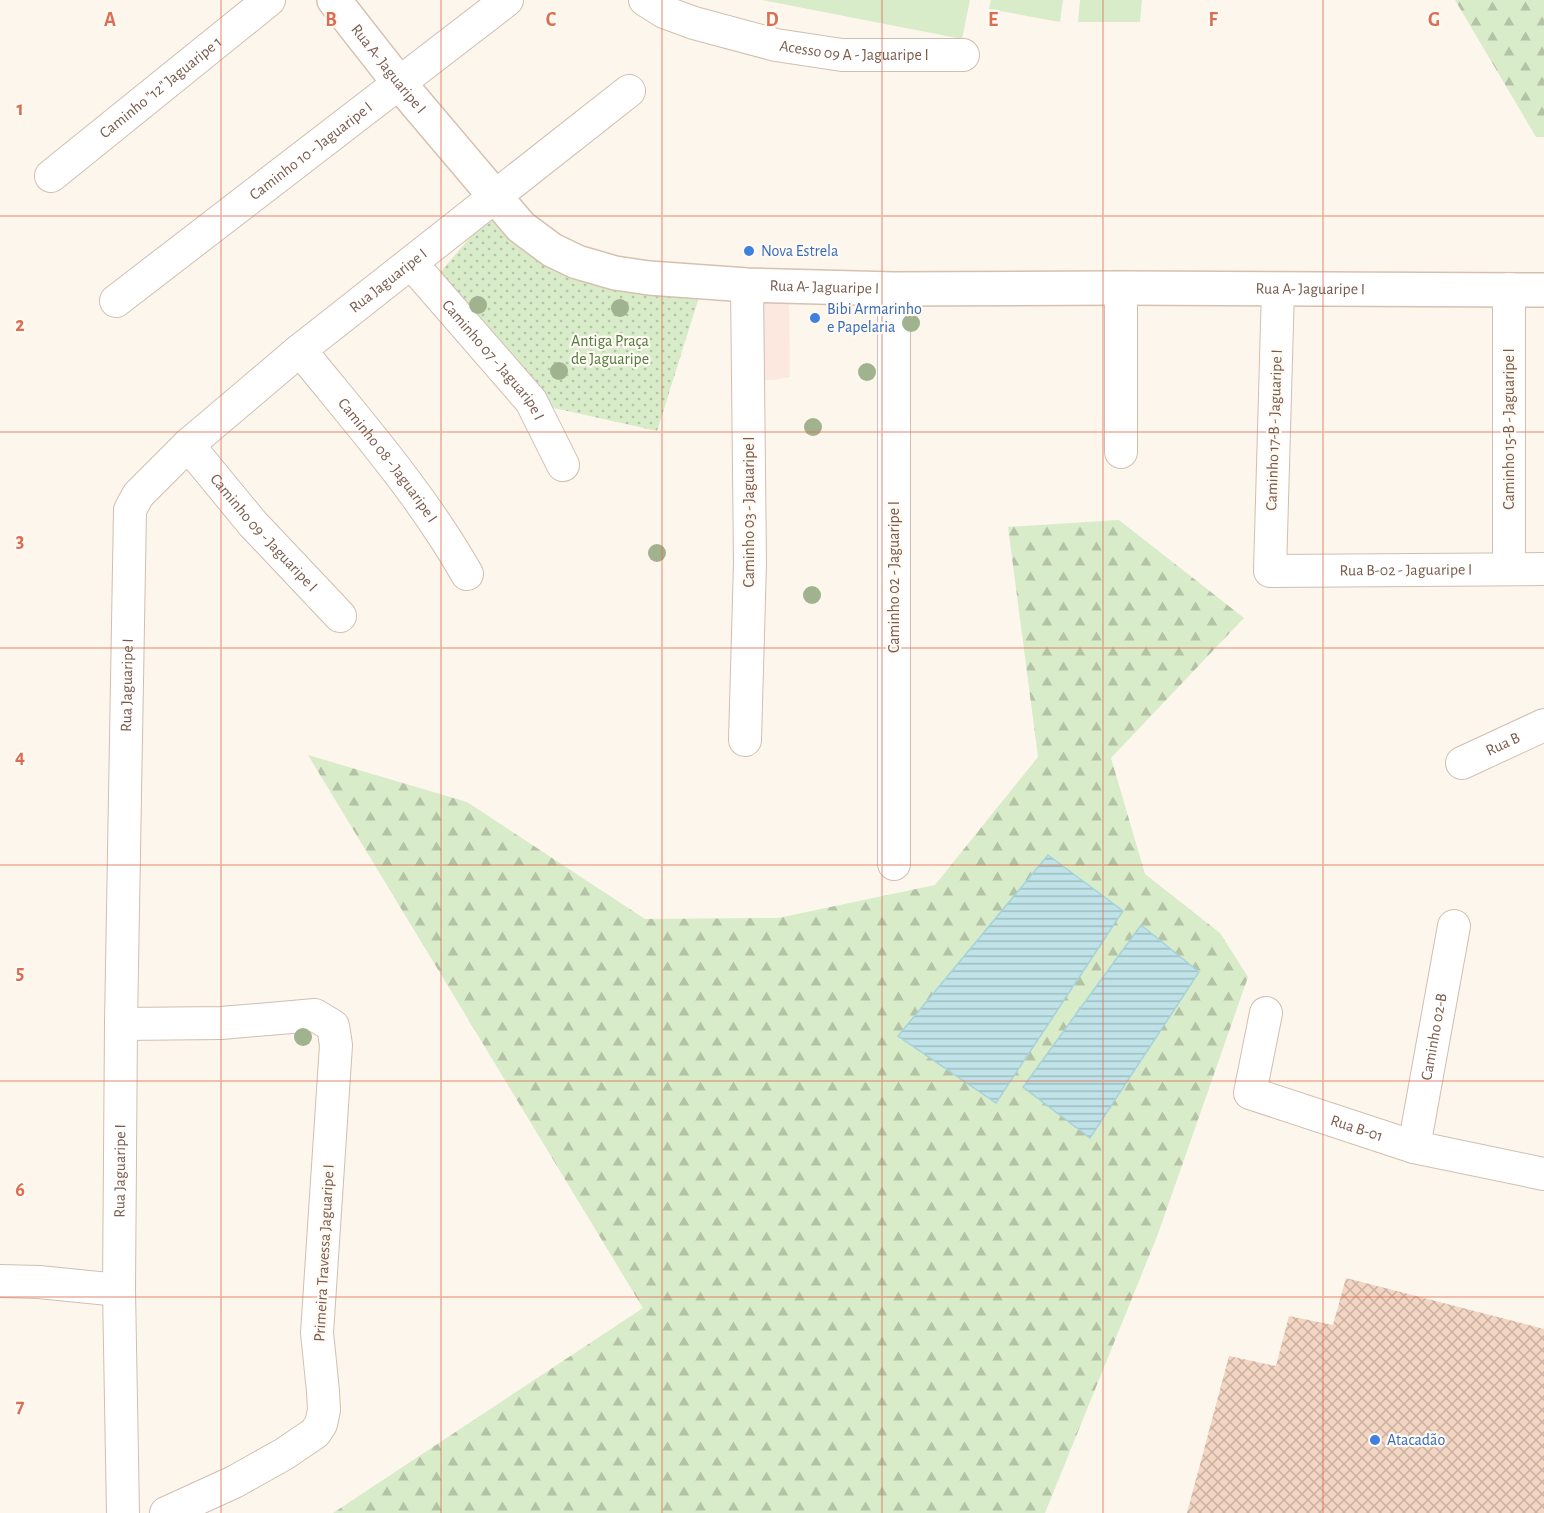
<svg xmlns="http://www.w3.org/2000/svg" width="1544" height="1513" font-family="'Alegreya Sans',sans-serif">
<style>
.commercial{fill:#fde8e0}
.forest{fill:url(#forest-firs)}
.park{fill:url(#park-dots)}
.pitch{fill:#d8ecc9}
.water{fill:url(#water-rules);stroke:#a5d3da;stroke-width:1.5}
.building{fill:url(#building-cross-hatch)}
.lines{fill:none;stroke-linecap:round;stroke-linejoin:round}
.minor-casing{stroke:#d1beb0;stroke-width:34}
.secondary-casing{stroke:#d6c0b0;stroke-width:36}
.minor{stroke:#fff;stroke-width:32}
.secondary{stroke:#fff;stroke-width:33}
.tree{fill:#a0b28e}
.grid{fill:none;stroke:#dc6d51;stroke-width:1.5;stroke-opacity:0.55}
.shop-dot{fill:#3f7fe0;stroke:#fffaf3;stroke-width:2}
.labels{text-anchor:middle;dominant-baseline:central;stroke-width:4.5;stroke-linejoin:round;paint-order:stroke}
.street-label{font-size:16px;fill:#7a5c4d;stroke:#fffaf3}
.shop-label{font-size:16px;fill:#366cbe;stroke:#fffaf3;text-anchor:start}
.park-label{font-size:16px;fill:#537a41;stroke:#fffaf3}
.grid-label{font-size:20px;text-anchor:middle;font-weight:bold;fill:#dc6d51;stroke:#fffaf3;stroke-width:4.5;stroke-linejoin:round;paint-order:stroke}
</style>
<defs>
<pattern id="forest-firs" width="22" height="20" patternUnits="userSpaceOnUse" patternTransform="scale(1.5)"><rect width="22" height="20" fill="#d8ecc9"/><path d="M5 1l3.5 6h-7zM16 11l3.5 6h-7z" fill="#b4c2a5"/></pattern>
<pattern id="park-dots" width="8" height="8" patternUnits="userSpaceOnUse" patternTransform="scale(1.5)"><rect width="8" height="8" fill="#d8ecc9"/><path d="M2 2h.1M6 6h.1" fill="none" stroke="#b4c2a5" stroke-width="1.8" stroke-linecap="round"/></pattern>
<pattern id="water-rules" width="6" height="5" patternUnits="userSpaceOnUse" patternTransform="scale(1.5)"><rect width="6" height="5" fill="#bfe3e8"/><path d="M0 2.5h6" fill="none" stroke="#a0bbbe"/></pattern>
<pattern id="building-cross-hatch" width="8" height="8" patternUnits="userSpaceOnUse" patternTransform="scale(1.5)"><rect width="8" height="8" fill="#f3d5c3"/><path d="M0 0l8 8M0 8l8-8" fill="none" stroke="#cab0a1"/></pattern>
</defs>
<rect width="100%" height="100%" fill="#fdf6ec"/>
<polygon class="commercial" points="754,300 789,300 790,377 774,380 757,380"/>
<g class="forest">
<polygon points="1455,0 1544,0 1544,137 1536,137"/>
<polygon points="1119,520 1244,618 1111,758 1145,874 1220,933 1248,977 1158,1234 1045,1513 333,1513 643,1308 308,755 467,802 645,919 778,918 935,885 1038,757 1008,527"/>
</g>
<polygon class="park" points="490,214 701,291 657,431 554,408 438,275"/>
<g class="pitch">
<polygon points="762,0 970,0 962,39"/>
<polygon points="991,0 1063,0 1060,22 989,9"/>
<polygon points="1080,0 1142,0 1140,22 1078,22"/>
</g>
<g class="water">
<polygon points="1048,855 1123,911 996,1103 898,1036"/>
<polygon points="1141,925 1199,972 1090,1138 1023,1087"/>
</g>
<polygon class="building" points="1346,1278 1544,1329 1544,1513 1187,1513 1229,1356 1276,1366 1289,1316 1333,1325"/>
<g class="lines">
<defs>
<g id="minor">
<path id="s1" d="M645,0l19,12 30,11 82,22 66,10h121"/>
<path id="s2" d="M51,176l218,-176"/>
<path id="s3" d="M412,264l119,137 32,64"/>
<polyline points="894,289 894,864"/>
<path id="s4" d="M1278,289l-8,282 274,-2"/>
<polyline points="1509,289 1509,569"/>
<path id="s5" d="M116,301l391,-301"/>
<path id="s6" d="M300,350c59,73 121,143 167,224"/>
<path id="s7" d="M188,445l65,79 87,92"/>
<polyline points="1121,452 1121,288"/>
<polyline points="745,740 750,563 747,285"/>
<path id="s8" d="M1462,763l82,-38"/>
<path id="s9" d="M1266,1013l-16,80 164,54 130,27"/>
<polyline points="121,1024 221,1023 315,1015 333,1026 336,1045 317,1333 323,1391 324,1410 321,1424 315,1433 284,1454 234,1482 166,1513"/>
<path id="s10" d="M1414,1147l40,-221"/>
<polyline points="0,1281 39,1282 119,1290"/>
<path id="s11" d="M123,1513l-4,-223 2,-266 9,-514 8,-15 50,-50 112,-95 329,-259"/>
</g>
<g id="secondary">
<path id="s12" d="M334,0l65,83 122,144 31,23 25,12 38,11 34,5 98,7 147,4 227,-1 423,2"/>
</g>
</defs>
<use href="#minor" class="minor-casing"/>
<use href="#secondary" class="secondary-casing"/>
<use href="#minor" class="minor"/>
<use href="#secondary" class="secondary"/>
</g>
<g class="tree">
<circle cx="478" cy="305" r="9"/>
<circle cx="620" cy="308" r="9"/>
<circle cx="911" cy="323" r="9"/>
<circle cx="559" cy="371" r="9"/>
<circle cx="867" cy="372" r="9"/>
<circle cx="813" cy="427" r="9"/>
<circle cx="657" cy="553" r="9"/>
<circle cx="812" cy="595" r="9"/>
<circle cx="303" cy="1037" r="9"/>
</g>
<path class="grid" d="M221,0v1513M441,0v1513M662,0v1513M882,0v1513M1103,0v1513M1323,0v1513M0,216h1544M0,432h1544M0,648h1544M0,865h1544M0,1081h1544M0,1297h1544"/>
<g class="shop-dot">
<circle cx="749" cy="251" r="6"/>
<circle cx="815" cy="318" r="6"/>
<circle cx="1375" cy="1440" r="6"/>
</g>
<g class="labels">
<g class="street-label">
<text stroke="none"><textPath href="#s1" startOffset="218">Acesso 09 A - Jaguaripe I</textPath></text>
<text stroke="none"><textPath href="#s12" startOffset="88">Rua A- Jaguaripe I</textPath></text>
<text stroke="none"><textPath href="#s2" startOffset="141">Caminho "12" Jaguaripe 1</textPath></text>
<text stroke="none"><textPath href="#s5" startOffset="246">Caminho 10 - Jaguaripe I</textPath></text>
<text stroke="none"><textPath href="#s11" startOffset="1350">Rua Jaguaripe I</textPath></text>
<text stroke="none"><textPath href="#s12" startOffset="610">Rua A- Jaguaripe I</textPath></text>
<text stroke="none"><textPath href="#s12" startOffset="1096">Rua A- Jaguaripe I</textPath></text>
<text stroke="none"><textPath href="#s3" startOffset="126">Caminho 07 - Jaguaripe I</textPath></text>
<text transform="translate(1509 429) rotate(-90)">Caminho 15-B - Jaguaripe I</text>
<text transform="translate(1274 430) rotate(-88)">Caminho 17-B - Jaguaripe I</text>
<text stroke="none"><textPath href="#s6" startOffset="141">Caminho 08 - Jaguaripe I</textPath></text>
<text transform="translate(749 512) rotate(-90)">Caminho 03 - Jaguaripe I</text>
<text stroke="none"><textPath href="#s7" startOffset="116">Caminho 09 - Jaguaripe I</textPath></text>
<text stroke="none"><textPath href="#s4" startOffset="418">Rua B-02 - Jaguaripe I</textPath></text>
<text transform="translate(894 577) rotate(-90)">Caminho 02 - Jaguaripe I</text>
<text stroke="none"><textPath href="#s11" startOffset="828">Rua Jaguaripe I</textPath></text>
<text stroke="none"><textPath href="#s8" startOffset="45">Rua B</textPath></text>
<text stroke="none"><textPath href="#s10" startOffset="112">Caminho 02-B</textPath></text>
<text stroke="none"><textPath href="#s9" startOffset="194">Rua B-01</textPath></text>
<text stroke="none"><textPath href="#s11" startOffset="342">Rua Jaguaripe I</textPath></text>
<text transform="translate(324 1253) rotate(-87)">Primeira Travessa Jaguaripe I</text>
</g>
<g class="shop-label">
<text x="761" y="251">Nova Estrela</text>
<text x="827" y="309">Bibi Armarinho<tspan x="827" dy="18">e Papelaria</tspan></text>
<text x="1387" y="1440">Atacadão</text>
</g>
<g class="park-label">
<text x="610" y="341">Antiga Praça<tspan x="610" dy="18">de Jaguaripe</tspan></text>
</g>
</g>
<g class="grid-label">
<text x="110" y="26">A</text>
<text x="331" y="26">B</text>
<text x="551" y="26">C</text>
<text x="772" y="26">D</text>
<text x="993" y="26">E</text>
<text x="1213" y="26">F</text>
<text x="1434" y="26">G</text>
<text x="20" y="115">1</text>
<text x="20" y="331">2</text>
<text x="20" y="547">3</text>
<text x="20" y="763">4</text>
<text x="20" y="979">5</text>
<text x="20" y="1196">6</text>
<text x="20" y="1412">7</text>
</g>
</svg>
